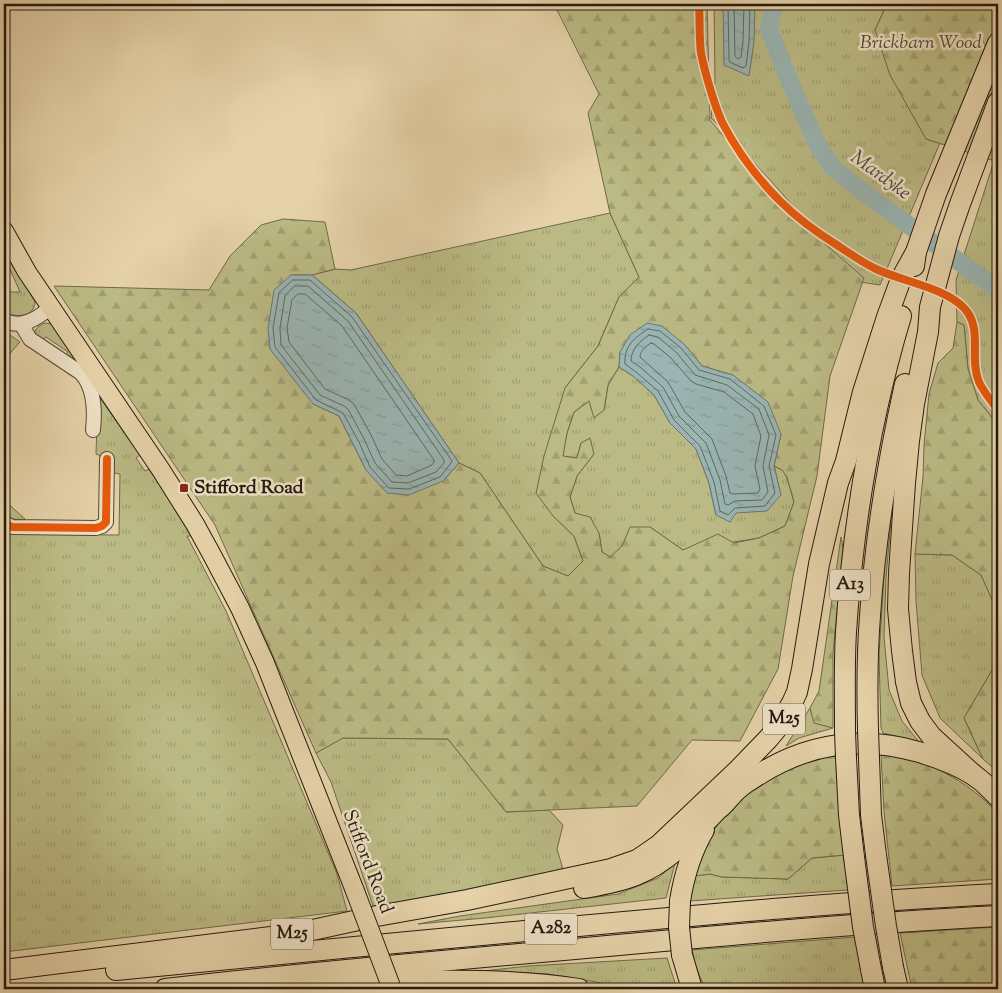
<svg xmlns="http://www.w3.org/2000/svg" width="1002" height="993" font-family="'Sorts Mill Goudy',serif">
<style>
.grass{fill:url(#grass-tufts);stroke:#6e6a49}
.forest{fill:url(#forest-firs);stroke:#6e6a49;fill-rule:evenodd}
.water{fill:url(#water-ripples);stroke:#6a7771}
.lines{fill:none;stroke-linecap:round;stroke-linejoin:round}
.shore{stroke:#5e6860;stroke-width:1}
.river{stroke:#9ab5b3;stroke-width:18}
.minor-casing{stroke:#534835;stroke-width:16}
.major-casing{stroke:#221a0e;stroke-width:20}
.highway-casing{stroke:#221a0e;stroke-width:22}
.minor{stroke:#efe2c7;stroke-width:14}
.major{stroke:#e6d2a9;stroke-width:18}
.highway{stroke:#e6d2a9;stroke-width:20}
.major-bridge-casing{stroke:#221a0e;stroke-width:20;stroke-linecap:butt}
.highway-bridge-casing{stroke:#221a0e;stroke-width:22;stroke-linecap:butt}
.major-bridge{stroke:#e6d2a9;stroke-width:18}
.highway-bridge{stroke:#e6d2a9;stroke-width:20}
.cycleway-casing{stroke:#efe2c7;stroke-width:11}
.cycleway{stroke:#e8590c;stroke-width:8}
.poi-dot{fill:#8f2418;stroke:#efe2c7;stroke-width:2}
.labels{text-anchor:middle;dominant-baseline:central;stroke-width:5;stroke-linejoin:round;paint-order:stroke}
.shield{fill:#efe2c7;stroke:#605646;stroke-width:1}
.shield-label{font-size:18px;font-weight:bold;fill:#221a0e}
.park-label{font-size:19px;font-style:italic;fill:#504a31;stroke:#efe2c7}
.poi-label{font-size:19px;font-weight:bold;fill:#221a0e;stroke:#efe2c7;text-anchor:start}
.street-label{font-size:19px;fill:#221a0e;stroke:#efe2c7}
.water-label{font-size:20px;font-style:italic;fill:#464840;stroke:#efe2c7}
</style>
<defs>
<pattern id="grass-tufts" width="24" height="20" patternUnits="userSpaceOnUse" patternTransform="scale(1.25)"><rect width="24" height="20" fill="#bbba84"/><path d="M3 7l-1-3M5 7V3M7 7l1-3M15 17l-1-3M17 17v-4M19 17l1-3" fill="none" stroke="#a09f71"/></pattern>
<pattern id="forest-firs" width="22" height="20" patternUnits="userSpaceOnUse" patternTransform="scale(1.25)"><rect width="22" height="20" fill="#bbba84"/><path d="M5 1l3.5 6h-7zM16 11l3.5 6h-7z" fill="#a09f71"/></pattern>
<pattern id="water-ripples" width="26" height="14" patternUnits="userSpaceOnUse" patternTransform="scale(1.25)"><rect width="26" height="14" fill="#9ab5b3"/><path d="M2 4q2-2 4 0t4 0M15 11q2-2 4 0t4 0" fill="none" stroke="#849b99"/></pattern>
</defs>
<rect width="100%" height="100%" fill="#e6d2a9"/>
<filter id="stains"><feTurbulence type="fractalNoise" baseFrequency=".004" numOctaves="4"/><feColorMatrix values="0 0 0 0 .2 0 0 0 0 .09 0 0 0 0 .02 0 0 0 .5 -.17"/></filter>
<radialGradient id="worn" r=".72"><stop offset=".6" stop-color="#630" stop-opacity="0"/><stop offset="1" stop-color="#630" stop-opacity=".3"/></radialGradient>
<g class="grass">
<polygon points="714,4 887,4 875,30 926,139 940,143 880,285 860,282 770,180 711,118 715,81"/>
<polygon points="994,161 998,162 998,425 978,400 968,369 964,325 957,322 956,280"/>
<polygon points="610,213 639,277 619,297 598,346 565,388 553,516 574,536 583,561 568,576 543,566 480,473 459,463 356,313 312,275 335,269 351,270"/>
<path d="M4,245l11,22 20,35c-1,16 -19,15 -31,11v-21h16l-16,-36z"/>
<path d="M45,323l7,1 23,29 -9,6 -1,-2 3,-5 -22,-15 -4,4 -8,-6c1,-7 5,-9 11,-12z"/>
<polygon points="4,331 20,342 4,360"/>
<polygon points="77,355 102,401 140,455 136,458 145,471 149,469 193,536 187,536 226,611 282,743 337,874 347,911 4,952 4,534 119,535 120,474 114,473 111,468 110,459 96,454 97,423 93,388 68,361"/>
<polygon points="619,367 633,376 654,395 670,423 696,449 709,483 716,515 736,513 781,495 774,466 783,470 787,478 794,502 785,526 759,538 683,550 650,527 622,546 611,558 602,552 599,533 575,513 570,497 577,476 594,454 581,443 577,458 562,456 567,433 574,412 589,401 604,410 608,385"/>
<polygon points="894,486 886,577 884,637 889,690 902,721 919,742 883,733 881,728 879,655 886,541"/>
<path d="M4,500l21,19 -1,1c-16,0 -20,-4 -20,-20z"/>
<polygon points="915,554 952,555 981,575 998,613 998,660 964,718 983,759 940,718 922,675 916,601"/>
<polygon points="810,708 815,723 833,728 799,738 786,746"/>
<polygon points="342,738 448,739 506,812 549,810 563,825 557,849 563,869 512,884 375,912 331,782 316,753"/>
<polygon points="845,855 848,890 689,901 694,876 710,874 722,877 788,879 812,858"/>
<polygon points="675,863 666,898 485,918 418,924 460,916 618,894 658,878"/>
<polygon points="855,937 866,989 705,989 696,967 692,950"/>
<polygon points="667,958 677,989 627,989 596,982 548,974 510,972 457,974 528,966"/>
</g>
<g class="forest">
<path d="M554,4h153l3,116 76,90 78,68 -34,98 -13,100 -24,100 -15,93 -38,72 -48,-1 -55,66 -131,6 -58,-73 -105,-1 -27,15 -101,-228 -161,-239 155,4 21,-34 31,-31 22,-6 42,3 10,47 -23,6h-21l22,129 26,12 27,54 77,11 16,-18 21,10 63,93 25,10 15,-15 -9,-25 -21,-20 -17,-23 8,-37 21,-68 33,-42 21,-49 20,-20 -29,-64 -22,-100 11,-19zM685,345l17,21 31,9 48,59 -7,32 8,4 5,7 7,25 -9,24 -26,12 -25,5 -16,-9 -35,16 -33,-23h-20l-8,19 -12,11 -8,-5 -3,-19 -9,-16 -15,-4 -5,-16 7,-21 17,-22 -4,-16 -9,5 -4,15 -14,-2 4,-23 7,-21 15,-11 5,17 10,-8 4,-25 11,-18 1,-15z"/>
<polygon points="887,4 998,4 998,162 926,139 890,75 875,30"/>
<polygon points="957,322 964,325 968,369 978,400 998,425 998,613 981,575 952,555 915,554 923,477 924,445 929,394 938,363 953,348"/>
<polygon points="841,537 843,547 833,653 833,728 814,723 810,708 819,691"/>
<polygon points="998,660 998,772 983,759 964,718"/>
<path d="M881,754c45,5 87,26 117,60v65l-106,7 -8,-74z"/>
<polygon points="837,756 845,855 812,858 788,879 722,877 710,874 694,876 706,843 718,824 732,807 748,792 800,762 825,757"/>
<polygon points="998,927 998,989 912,989 900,933"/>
</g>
<g class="water">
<polygon points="723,4 755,4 754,42 749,76 724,65"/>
<polygon points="291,275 312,275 356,313 459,463 443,481 409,495 387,493 366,470 339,416 313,404 270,349 268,328 274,290"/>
<polygon points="647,323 662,326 685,345 702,366 733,375 768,402 781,434 774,466 781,495 767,511 736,513 730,522 716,515 709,483 696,449 670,423 654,395 633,376 619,367 620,352 630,335"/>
</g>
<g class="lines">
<g class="shore">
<polyline points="728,4 729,60 730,62 743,68 746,66 749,42 750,4"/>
<polyline points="734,4 735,56 738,59 741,57 743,41 744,4"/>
<polygon points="293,280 310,280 352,317 452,461 451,463 440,477 409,489 389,488 370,467 359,442 343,413 316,400 275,347 273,328 279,293"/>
<polygon points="295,286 308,286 348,321 444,460 444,463 436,472 408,483 392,482 375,463 364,439 348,409 344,406 320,395 281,345 280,328 285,296"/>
<polygon points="298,294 305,294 342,326 434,460 434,462 432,465 407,476 396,475 382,459 371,435 354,404 347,399 325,389 289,342 287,328 292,300"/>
<path d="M648,329l12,2 21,17 18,22 31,9 34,27 12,29 -7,31 6,27 -10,13 -30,2 -7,7 -8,-4 -6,-29 -14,-36 -26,-26 -16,-29 -22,-19 -11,-8c-1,-18 9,-26 23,-35z"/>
<path d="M649,335l9,2 19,16 18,22 32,10 32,24 10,26 -6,31 5,26 -6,8 -27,1 -7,4 -3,-1 -5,-24 -14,-37 -27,-27 -16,-29 -23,-20 -9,-6c0,-12 9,-20 18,-26z"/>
<path d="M651,343l3,1 17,14 20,23 5,3 28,8 29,22 8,22 -6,30 5,23 -2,4 -25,1 -3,-1 -4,-17 -14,-37 -27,-27 -17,-30 -28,-25c0,-6 6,-11 11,-14z"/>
</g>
<polyline class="river" points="774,4 769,29 785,70 817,144 832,167 866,194 998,290"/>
<defs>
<g id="minor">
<path d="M4,320c17,10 34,-2 47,-13"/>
<path d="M21,324l9,15 51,34c14,15 14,38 12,57"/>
<polyline points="4,523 12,527 96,528 102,526 106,522 107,459"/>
</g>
<polyline id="major" points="4,231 27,272 161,470 195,524 212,555 240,608 265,663 355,891"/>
<g id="highway">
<polyline points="914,266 916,252 936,194 998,43"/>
<path d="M868,730c-1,-38 -1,-76 2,-114 5,-78 18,-155 35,-232"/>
<path d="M845,731c0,-33 -1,-66 1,-99 7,-107 24,-213 55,-316"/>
<polyline points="846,758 849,815 854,857"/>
<polyline points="869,758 871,815 876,855"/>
<polyline points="976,777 932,737 920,721 911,703 906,682 902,651 898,609 899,573 905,483 909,441 914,404 928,332 930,307 949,236 960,204 998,102"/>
<path d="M721,807c6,-6 12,-14 18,-19 5,-4 11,-8 16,-11 52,-34 105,-42 164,-25 20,6 39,13 56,24 9,6 16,14 23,21"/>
<path d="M584,888c17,-3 35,-6 52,-13 36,-14 62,-46 89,-73"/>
<path d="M680,901c4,-25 11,-49 24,-71"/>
<polyline points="682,955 692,989"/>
<polyline points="893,967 898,989"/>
<polyline points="871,969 875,989"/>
<polyline points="4,970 294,934 377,916 467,900 611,869 637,860 659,845 739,769 768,739 778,727 792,703 797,692 802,669 819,564 838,483 846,461 863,392 887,317 901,279 916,252"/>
<path d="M116,970c151,-15 301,-29 452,-43 143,-13 286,-26 430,-33"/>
<path d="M299,987c92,-5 189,-12 280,2"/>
<path d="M165,989c137,-16 273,-28 410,-40 141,-13 282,-26 423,-33"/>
</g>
</defs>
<use href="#minor" class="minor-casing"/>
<use href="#major" class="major-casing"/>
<use href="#highway" class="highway-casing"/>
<use href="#minor" class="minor"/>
<use href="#major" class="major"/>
<use href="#highway" class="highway"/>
<defs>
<polyline id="major-bridge" points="355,891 392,989"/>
<g id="highway-bridge">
<polyline points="868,730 869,758"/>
<polyline points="845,731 846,758"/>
<polyline points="876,855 886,926 893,967"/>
<polyline points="854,857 863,927 871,969"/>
<polyline points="680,901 679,927 682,955"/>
</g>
</defs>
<use href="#major-bridge" class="major-bridge-casing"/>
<use href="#highway-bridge" class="highway-bridge-casing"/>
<use href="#major-bridge" class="major-bridge"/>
<use href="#highway-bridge" class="highway-bridge"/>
<defs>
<g id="cycleway">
<path d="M699,4c1,16 0,33 2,49 4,20 13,51 21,69 15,29 35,56 58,79 18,18 39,33 60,46 12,8 23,16 36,22 25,12 71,19 89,40 18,20 4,50 14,73 4,9 13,20 19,28"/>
<polyline points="4,523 12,527 96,528 102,526 106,522 107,459"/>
</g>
</defs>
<use href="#cycleway" class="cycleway-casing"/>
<use href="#cycleway" class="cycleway"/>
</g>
<rect class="poi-dot" x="179" y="483" width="10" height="10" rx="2.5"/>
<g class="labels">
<g class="shield">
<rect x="830" y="569.5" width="40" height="31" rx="4"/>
<rect x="763" y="703.5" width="42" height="31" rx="4"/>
<rect x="525" y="913.5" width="52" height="31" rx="4"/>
<rect x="271" y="918.5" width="42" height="31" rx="4"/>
</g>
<g class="shield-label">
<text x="850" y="585">A13</text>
<text x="784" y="719">M25</text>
<text x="551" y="929">A282</text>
<text x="292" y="934">M25</text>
</g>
<g class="park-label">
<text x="921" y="43">Brickbarn Wood</text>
</g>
<g class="poi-label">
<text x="194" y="488">Stifford Road</text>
</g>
<g class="street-label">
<text transform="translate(367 862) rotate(69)">Stifford Road</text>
</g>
<g class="water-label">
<text transform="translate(880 176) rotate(36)">Mardyke</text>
</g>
</g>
<rect width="1002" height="993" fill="none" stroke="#e6d2a9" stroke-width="20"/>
<rect x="5" y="5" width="992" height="983" fill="none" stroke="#221a0e" stroke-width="2.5"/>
<rect x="10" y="10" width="982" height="973" fill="none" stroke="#221a0e"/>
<rect width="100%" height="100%" filter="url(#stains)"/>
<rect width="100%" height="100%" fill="url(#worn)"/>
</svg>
